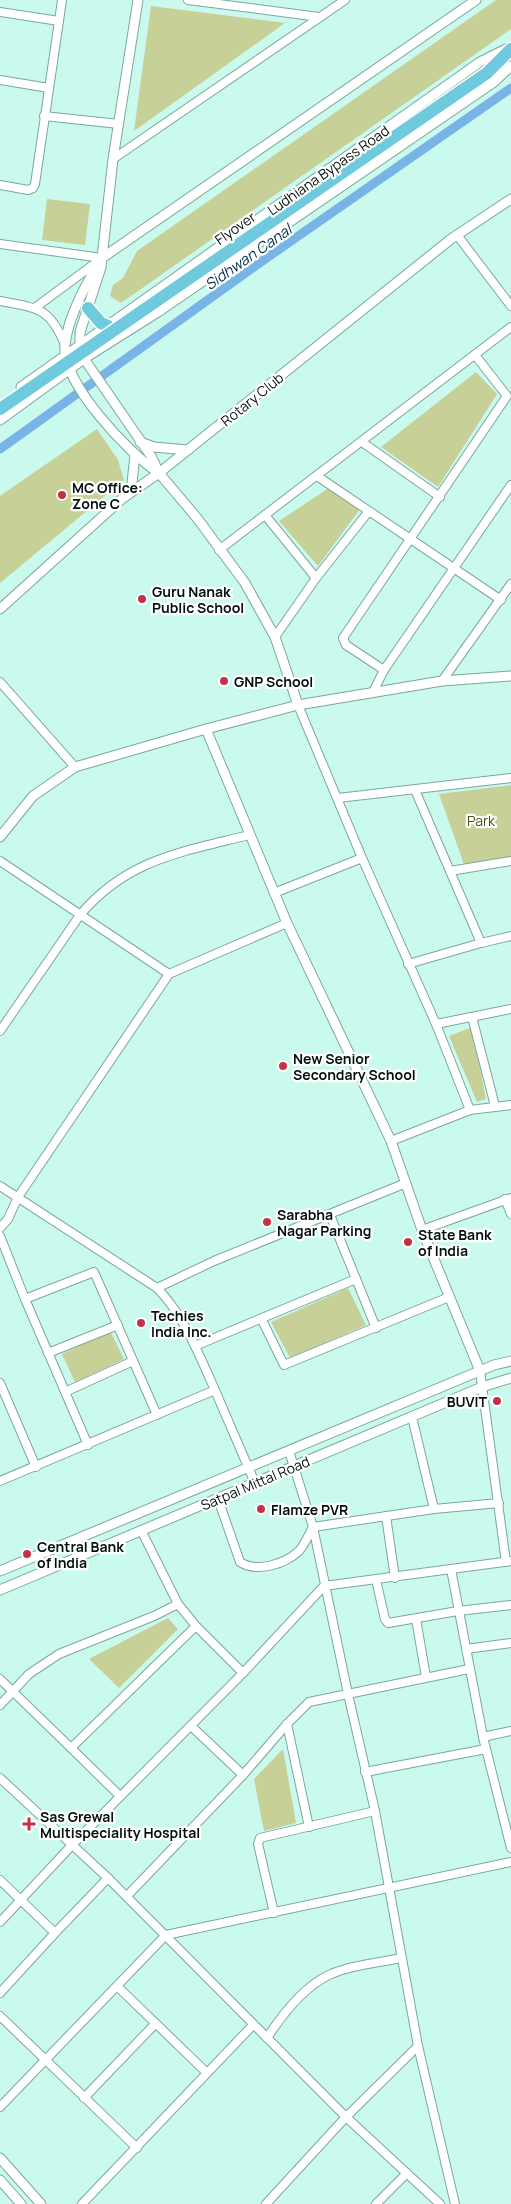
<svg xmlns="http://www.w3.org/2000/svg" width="511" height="2204" font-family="Manrope,sans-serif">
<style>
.green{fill:#c7d096}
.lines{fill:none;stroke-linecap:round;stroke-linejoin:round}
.canal{stroke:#79b4e6;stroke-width:9}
.minor-casing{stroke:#7ba79e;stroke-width:10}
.tertiary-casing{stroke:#7ba79e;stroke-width:11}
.trunk-casing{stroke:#fff;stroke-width:15}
.minor{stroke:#fff;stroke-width:8}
.tertiary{stroke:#fff;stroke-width:9}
.trunk{stroke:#6ecadc;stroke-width:12}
.trunk-bridge-casing{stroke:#fff;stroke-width:15;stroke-linecap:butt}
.trunk-bridge{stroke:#6ecadc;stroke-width:12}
.poi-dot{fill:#c23246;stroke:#fff;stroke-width:2}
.labels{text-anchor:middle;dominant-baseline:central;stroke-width:4.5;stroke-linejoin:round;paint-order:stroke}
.street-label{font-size:14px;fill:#02110e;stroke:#fff}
.poi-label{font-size:14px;font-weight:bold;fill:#02110e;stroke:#fff;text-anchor:start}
.park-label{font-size:14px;fill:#4d531f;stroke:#fff}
.water-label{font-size:15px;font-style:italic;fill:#002c4c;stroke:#fff}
</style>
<rect width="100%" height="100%" fill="#caf9ee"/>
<g class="green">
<polygon points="496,0 511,0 511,29 121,303 110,296 113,285 123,278 137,251"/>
<polygon points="151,6 285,23 134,131"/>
<polygon points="47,199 90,204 85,245 42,240"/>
<polygon points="476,372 497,394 438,487 381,447"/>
<polygon points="97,429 118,460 124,480 0,583 0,496"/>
<polygon points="329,488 360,509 318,566 279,521"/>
<polygon points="511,785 511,859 465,867 439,794"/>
<polygon points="472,1027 486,1099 477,1102 449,1036"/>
<polygon points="348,1288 366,1325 290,1358 271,1322"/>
<polygon points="110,1331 124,1359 75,1382 62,1354"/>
<polygon points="168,1618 178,1629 119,1688 89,1659"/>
<polygon points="283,1749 296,1823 264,1831 254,1779"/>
</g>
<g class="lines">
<polyline class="canal" points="0,449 258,264 511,88"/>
<defs>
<g id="minor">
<polyline points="188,0 319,17"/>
<polyline points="0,12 59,21 35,184 33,188 28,190 0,185"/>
<polyline points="59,21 62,0"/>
<polyline points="0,80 49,88"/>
<polyline points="44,116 119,124"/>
<polyline points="113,159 345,0"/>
<polyline points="457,235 511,306"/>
<polyline points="0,244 102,258"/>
<path d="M0,301c37,7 50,6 65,44"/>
<polyline points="36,307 101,259"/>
<polyline points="362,442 440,497"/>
<polyline points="317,476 501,600"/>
<polyline points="265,515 316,578"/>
<polyline points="219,550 511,327"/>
<polyline points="275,637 316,578 369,511"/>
<polyline points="384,670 346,645 343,638 507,396 475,355"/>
<polyline points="442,681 511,584"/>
<polyline points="0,682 75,767"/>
<polyline points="373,692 384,670 511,485"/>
<polyline points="298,705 362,858 436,1024 470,1110 391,1141"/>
<polyline points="338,798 511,778"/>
<polyline points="0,861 169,974"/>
<polyline points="450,871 511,861"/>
<polyline points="274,893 362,858"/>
<polyline points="481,943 511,936"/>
<polyline points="408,964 481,943 415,790"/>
<polyline points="472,1017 495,1106"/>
<polyline points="436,1024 511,1009"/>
<path d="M0,1031l80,-116c47,-56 102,-63 169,-80"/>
<polyline points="470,1110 511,1105"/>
<path d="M0,1186l157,102c25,25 39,60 54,93 15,34 29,68 44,102"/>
<polyline points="505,1199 511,1214"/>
<polyline points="330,1215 376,1328"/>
<polyline points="0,1228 8,1219 18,1197 169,974 287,923"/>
<polyline points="422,1230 511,1198"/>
<polyline points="0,1236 25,1299"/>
<polyline points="157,1288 214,1261 406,1183"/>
<polyline points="261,1318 284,1365 449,1297"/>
<polyline points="195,1346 356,1279"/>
<polyline points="48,1353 118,1325"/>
<polyline points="480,1371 506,1562"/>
<polyline points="0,1383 36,1467"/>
<polyline points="65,1392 133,1361"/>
<polyline points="412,1417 434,1509"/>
<polyline points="88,1445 25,1299 94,1272 157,1415"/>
<polyline points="289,1451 313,1527 348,1694 375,1811 418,2046 455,2204"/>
<polyline points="0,1481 215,1390"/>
<path d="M218,1499l22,63c17,11 45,2 59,-11 6,-7 10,-17 14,-24l121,-18 65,-6"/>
<polyline points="386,1516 395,1578"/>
<polyline points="142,1532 178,1604 196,1626 243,1673 324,1586 511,1561"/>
<polyline points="451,1569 483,1737 511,1848"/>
<polyline points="376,1580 385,1619 388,1623 458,1611 511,1605"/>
<polyline points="416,1619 426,1677"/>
<polyline points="466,1649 511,1643"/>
<polyline points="0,1679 71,1748 196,1626"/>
<polyline points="0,1705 29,1674 59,1654 154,1616 178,1604"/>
<polyline points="287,1724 309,1827"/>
<polyline points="191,1726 243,1775"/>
<polyline points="483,1737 511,1731"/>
<polyline points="71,1748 120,1796"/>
<polyline points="365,1772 486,1749"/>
<polyline points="0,1778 108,1878 346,2117 440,2204"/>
<polyline points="0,1880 55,1933 108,1878"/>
<polyline points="127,1896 243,1775 287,1724 309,1702 469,1669"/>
<polyline points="274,1913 258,1844 260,1838 375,1811"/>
<polyline points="0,1922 73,1844 243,1673"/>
<polyline points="118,1987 207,2073"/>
<polyline points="0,1993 55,1933"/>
<polyline points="0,2016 137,2148"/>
<path d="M267,2038c15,-23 36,-51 62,-63 22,-10 49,-12 72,-17"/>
<polyline points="84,2098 155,2024"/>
<polyline points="0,2107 166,1935 511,1862"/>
<polyline points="82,2204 253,2025"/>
<polyline points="266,2204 346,2117 418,2046"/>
<polyline points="376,2204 407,2173"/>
</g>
<g id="tertiary">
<polyline points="138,0 113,159 101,267 80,332 80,346 87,363 151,456 159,473 197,518 245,583 275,637 298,705"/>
<polyline points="21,387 480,62 506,49"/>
<polyline points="0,420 85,358 158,312 494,82 511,66"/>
<polyline points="140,442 154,447 188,450"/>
<path d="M159,473c-30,-19 -98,-91 -94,-128 3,-29 22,-63 37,-87l374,-258"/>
<polyline points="131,492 135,455"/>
<polyline points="0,609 123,498 159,473 451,239 511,199"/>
<polyline points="206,729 287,923 391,1141 422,1230 480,1371"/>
<polyline points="0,837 33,796 75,767 206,729 298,705 442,681 511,676"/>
<polyline points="0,1571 494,1365 511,1361"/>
<polyline points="0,1590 482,1387 511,1378"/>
<polyline points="0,2158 41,2204"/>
<polyline points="0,2180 21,2204"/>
</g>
<g id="trunk">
<polyline points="487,73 511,49"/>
<polyline points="88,308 101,323 108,326"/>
</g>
</defs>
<use href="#minor" class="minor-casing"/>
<use href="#tertiary" class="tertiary-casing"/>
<use href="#trunk" class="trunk-casing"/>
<use href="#minor" class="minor"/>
<use href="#tertiary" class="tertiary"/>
<use href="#trunk" class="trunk"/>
<defs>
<polyline id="trunk-bridge" points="0,409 487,73"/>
</defs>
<use href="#trunk-bridge" class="trunk-bridge-casing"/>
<use href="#trunk-bridge" class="trunk-bridge"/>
</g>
<g class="poi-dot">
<circle cx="62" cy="495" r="5"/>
<circle cx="142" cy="599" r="5"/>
<circle cx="224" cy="681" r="5"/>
<circle cx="283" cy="1066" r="5"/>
<circle cx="267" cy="1222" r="5"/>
<circle cx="408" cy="1242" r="5"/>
<circle cx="141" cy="1323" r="5"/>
<circle cx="497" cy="1401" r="5"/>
<circle cx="261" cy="1509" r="5"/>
<circle cx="27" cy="1554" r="5"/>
<path d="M26.5 1816.5h5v5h5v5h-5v5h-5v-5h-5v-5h5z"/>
</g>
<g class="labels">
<g class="street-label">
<text transform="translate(328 170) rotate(-35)">Ludhiana Bypass Road</text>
<text transform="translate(235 228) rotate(-35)">Flyover</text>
<text transform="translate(252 399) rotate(-39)">Rotary Club</text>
<text transform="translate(255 1483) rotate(-23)">Satpal Mittal Road</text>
</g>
<g class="poi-label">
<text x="72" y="487">MC Office:<tspan x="72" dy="16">Zone C</tspan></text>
<text x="152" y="591">Guru Nanak<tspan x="152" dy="16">Public School</tspan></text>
<text x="234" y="681">GNP School</text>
<text x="293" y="1058">New Senior<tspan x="293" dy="16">Secondary School</tspan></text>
<text x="277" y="1214">Sarabha<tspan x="277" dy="16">Nagar Parking</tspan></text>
<text x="418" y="1234">State Bank<tspan x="418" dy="16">of India</tspan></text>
<text x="151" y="1315">Techies<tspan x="151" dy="16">India Inc.</tspan></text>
<text x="487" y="1401" text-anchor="end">BUVIT</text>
<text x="271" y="1509">Flamze PVR</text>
<text x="37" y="1546">Central Bank<tspan x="37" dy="16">of India</tspan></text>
<text x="40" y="1816">Sas Grewal<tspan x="40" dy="16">Multispeciality Hospital</tspan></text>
</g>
<g class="park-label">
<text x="481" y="820">Park</text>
</g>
<g class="water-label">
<text transform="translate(248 257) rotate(-35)">Sidhwan Canal</text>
</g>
</g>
</svg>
